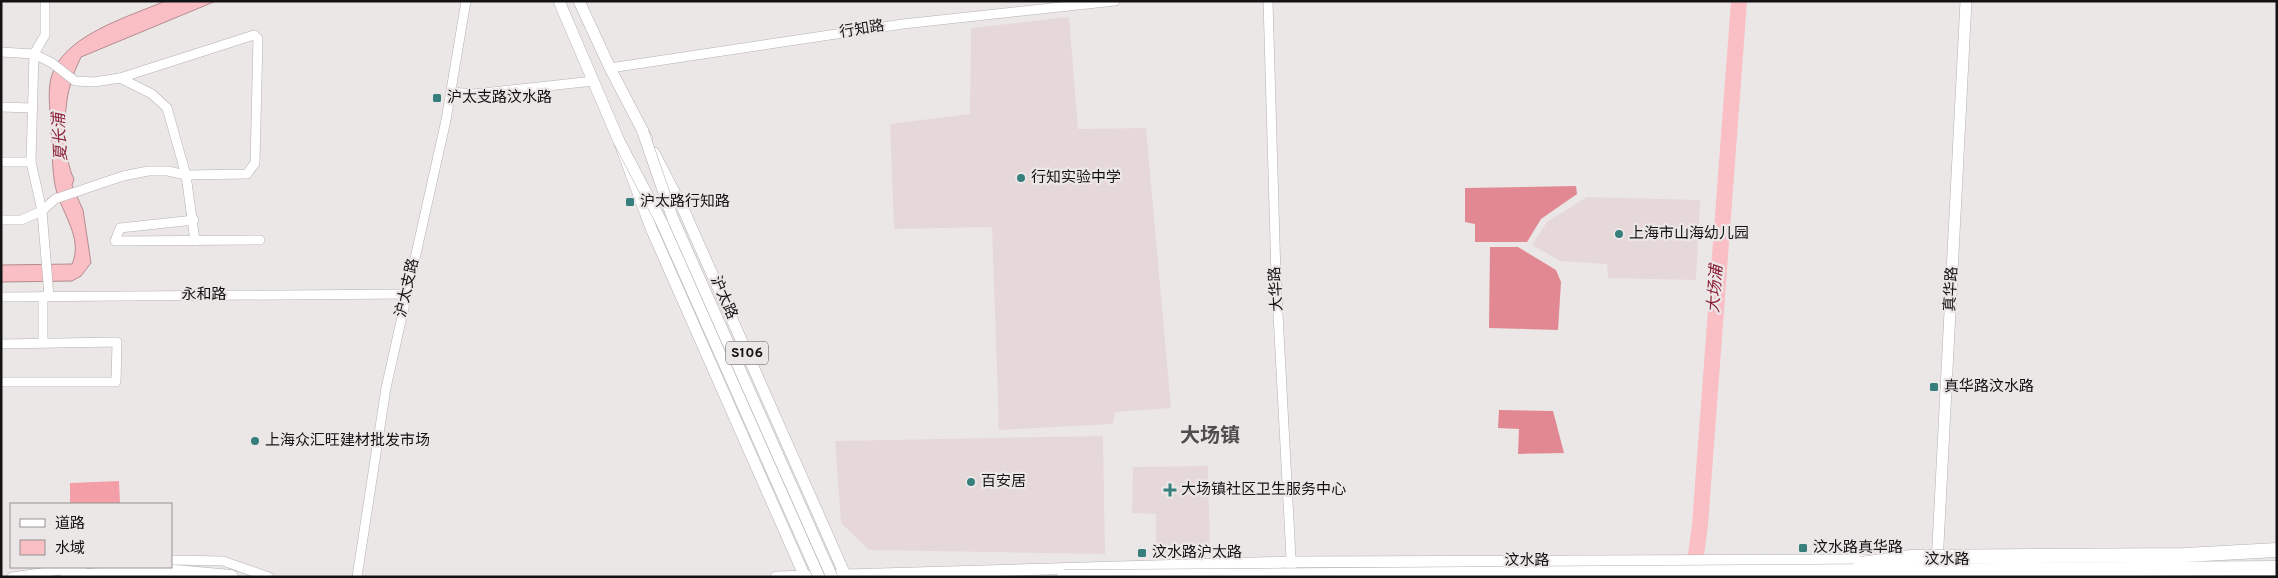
<svg xmlns="http://www.w3.org/2000/svg" width="2278" height="578" font-family="Overpass,'Noto Sans SC',sans-serif">
<style>
.built{fill:#e6d8d9}
.green{fill:#f49fa8}
.forest{fill:#e28892}
.water{fill:#f9bfc4;stroke:#b48b8f}
.lines{fill:none;stroke-linecap:round;stroke-linejoin:round}
.river{stroke:#f9bfc4;stroke-width:16}
.minor-casing{stroke:#b5b0b1;stroke-width:10}
.major-casing{stroke:#b5b0b1;stroke-width:12}
.highway-casing{stroke:#b5b0b1;stroke-width:15}
.minor{stroke:#fff;stroke-width:9}
.major{stroke:#fff;stroke-width:11}
.highway{stroke:#fff;stroke-width:14}
.major-bridge-casing{stroke:#b5b0b1;stroke-width:12;stroke-linecap:butt}
.highway-bridge-casing{stroke:#b5b0b1;stroke-width:15;stroke-linecap:butt}
.major-bridge{stroke:#fff;stroke-width:11}
.highway-bridge{stroke:#fff;stroke-width:14}
.poi-dot{fill:#377f7d;stroke:#ece7e7;stroke-width:2}
.labels{text-anchor:middle;dominant-baseline:central;stroke-width:4.5;stroke-linejoin:round;paint-order:stroke}
.shield{fill:#ece7e7;stroke:#555353;stroke-width:1}
.shield-label{font-size:14px;font-weight:bold;fill:#141313}
.street-label{font-size:15px;fill:#141313;stroke:#ece7e7}
.poi-label{font-size:15px;fill:#141313;stroke:#ece7e7;text-anchor:start}
.water-label{font-size:16px;font-style:italic;fill:#8d2239;stroke:#ece7e7}
.district-label{font-size:20px;font-weight:bold;fill:#514c4d;stroke:#ece7e7}
</style>
<rect width="100%" height="100%" fill="#ece7e7"/>
<g class="built">
<polygon points="1069,17 1078,129 1146,128 1171,408 1115,412 1113,424 999,430 992,227 894,229 890,124 970,114 971,28"/>
<polygon points="1587,197 1700,200 1696,280 1608,278 1607,264 1560,261 1532,245 1547,222"/>
<polygon points="1103,436 1105,554 869,550 841,523 835,441"/>
<polygon points="1208,466 1210,553 1156,553 1156,514 1132,513 1133,467"/>
</g>
<polygon class="green" points="119,481 120,504 70,504 70,483"/>
<g class="forest">
<polygon points="1576,186 1577,194 1541,219 1527,242 1475,242 1475,224 1465,222 1465,188"/>
<polygon points="1490,247 1518,247 1556,270 1561,282 1558,330 1489,328"/>
<polygon points="1499,410 1553,411 1564,453 1518,454 1519,429 1498,428"/>
</g>
<path class="water" d="M165,1h51l-135,56c-4,9 -9,19 -11,29 -7,23 -7,72 4,93l-2,6 11,25 8,53 -10,13 -9,5 -71,1v-17l71,-1c10,-22 -5,-44 -13,-65 -8,-20 -6,-46 -8,-68 0,-16 -4,-37 0,-53 11,-43 78,-61 114,-77z"/>
<g class="lines">
<polyline class="river" points="1693,577 1700,525 1739,1"/>
<defs>
<g id="minor">
<polyline points="45,1 45,35 34,54 31,162 42,211 49,296"/>
<polyline points="1268,1 1276,276 1292,577"/>
<polyline points="1,52 34,54 52,63 75,81 94,82 120,78 152,94 167,108 186,175 168,171 148,171 123,176 55,199 42,211 21,220 1,220"/>
<polyline points="610,68 903,24 1115,1"/>
<polyline points="120,78 254,35 258,39 255,163 247,174 186,175 195,241"/>
<polyline points="452,92 473,94 594,81"/>
<polyline points="1,107 32,108"/>
<polyline points="1,162 31,162"/>
<polyline points="194,220 120,228 115,241 260,240"/>
<polyline points="43,296 43,343"/>
<polyline points="1,297 407,294"/>
<polyline points="1,344 117,342 116,382 1,382"/>
<polyline points="171,560 223,561 269,577"/>
<polyline points="12,577 82,567"/>
<polyline points="357,577 386,388 446,120 466,1"/>
</g>
<g id="major">
<polyline points="559,1 619,141 651,228 805,577"/>
<polyline points="579,1 610,68 647,139"/>
<polyline points="654,153 685,213 846,577"/>
<polyline points="1937,564 1966,1"/>
<polyline points="776,577 1292,562 1870,560"/>
</g>
<polyline id="highway" points="67,577 164,571 231,577"/>
</defs>
<use href="#minor" class="minor-casing"/>
<use href="#major" class="major-casing"/>
<use href="#highway" class="highway-casing"/>
<use href="#minor" class="minor"/>
<use href="#major" class="major"/>
<use href="#highway" class="highway"/>
<defs>
<g id="major-bridge">
<polyline points="643,132 673,219 832,577"/>
<polyline points="619,141 662,223 819,577"/>
</g>
<g id="highway-bridge">
<polyline points="1861,564 1911,557 2185,555 2277,550"/>
<polyline points="1064,577 2277,568"/>
</g>
</defs>
<use href="#major-bridge" class="major-bridge-casing"/>
<use href="#highway-bridge" class="highway-bridge-casing"/>
<use href="#major-bridge" class="major-bridge"/>
<use href="#highway-bridge" class="highway-bridge"/>
</g>
<g class="poi-dot">
<rect x="432" y="93" width="10" height="10" rx="2.5"/>
<circle cx="1021" cy="178" r="5"/>
<rect x="625" y="197" width="10" height="10" rx="2.5"/>
<circle cx="1619" cy="234" r="5"/>
<rect x="1929" y="382" width="10" height="10" rx="2.5"/>
<circle cx="255" cy="441" r="5"/>
<circle cx="971" cy="482" r="5"/>
<path d="M1167.5 482.5h5v5h5v5h-5v5h-5v-5h-5v-5h5z"/>
<rect x="1798" y="543" width="10" height="10" rx="2.5"/>
<rect x="1137" y="548" width="10" height="10" rx="2.5"/>
</g>
<g class="labels">
<rect class="shield" x="726" y="341.5" width="42" height="23" rx="4"/>
<g class="shield-label">
<text x="747" y="353">S106</text>
</g>
<g class="street-label">
<text transform="translate(862 30) rotate(-9)">行知路</text>
<text transform="translate(408 288) rotate(-77)">沪太支路</text>
<text transform="translate(1277 289) rotate(-93)">大华路</text>
<text transform="translate(1952 289) rotate(-87)">真华路</text>
<text x="204" y="295">永和路</text>
<text transform="translate(723 298) rotate(66)">沪太路</text>
<text x="1947" y="560">汶水路</text>
<text x="1527" y="561">汶水路</text>
</g>
<g class="poi-label">
<text x="447" y="98">沪太支路汶水路</text>
<text x="1031" y="178">行知实验中学</text>
<text x="640" y="202">沪太路行知路</text>
<text x="1629" y="234">上海市山海幼儿园</text>
<text x="1944" y="387">真华路汶水路</text>
<text x="265" y="441">上海众汇旺建材批发市场</text>
<text x="981" y="482">百安居</text>
<text x="1181" y="490">大场镇社区卫生服务中心</text>
<text x="1813" y="548">汶水路真华路</text>
<text x="1152" y="553">汶水路沪太路</text>
</g>
<g class="water-label">
<text transform="translate(61 137) rotate(-93)">夏长浦</text>
<text transform="translate(1716 289) rotate(-86)">大场浦</text>
</g>
<g class="district-label">
<text x="1210" y="437">大场镇</text>
</g>
</g>
<rect width="2278" height="578" fill="none" stroke="#141313" stroke-width="5"/>
<rect x="10" y="503" width="162" height="65" fill="#ece7e7" stroke="#969292"/>
<rect x="20" y="519" width="25" height="8" fill="#ffffff" stroke="#969292"/>
<text x="55" y="528" font-size="15" fill="#141313">道路</text>
<rect x="20" y="540" width="25" height="15" fill="#f9bfc4" stroke="#969292"/>
<text x="55" y="553" font-size="15" fill="#141313">水域</text>
</svg>
